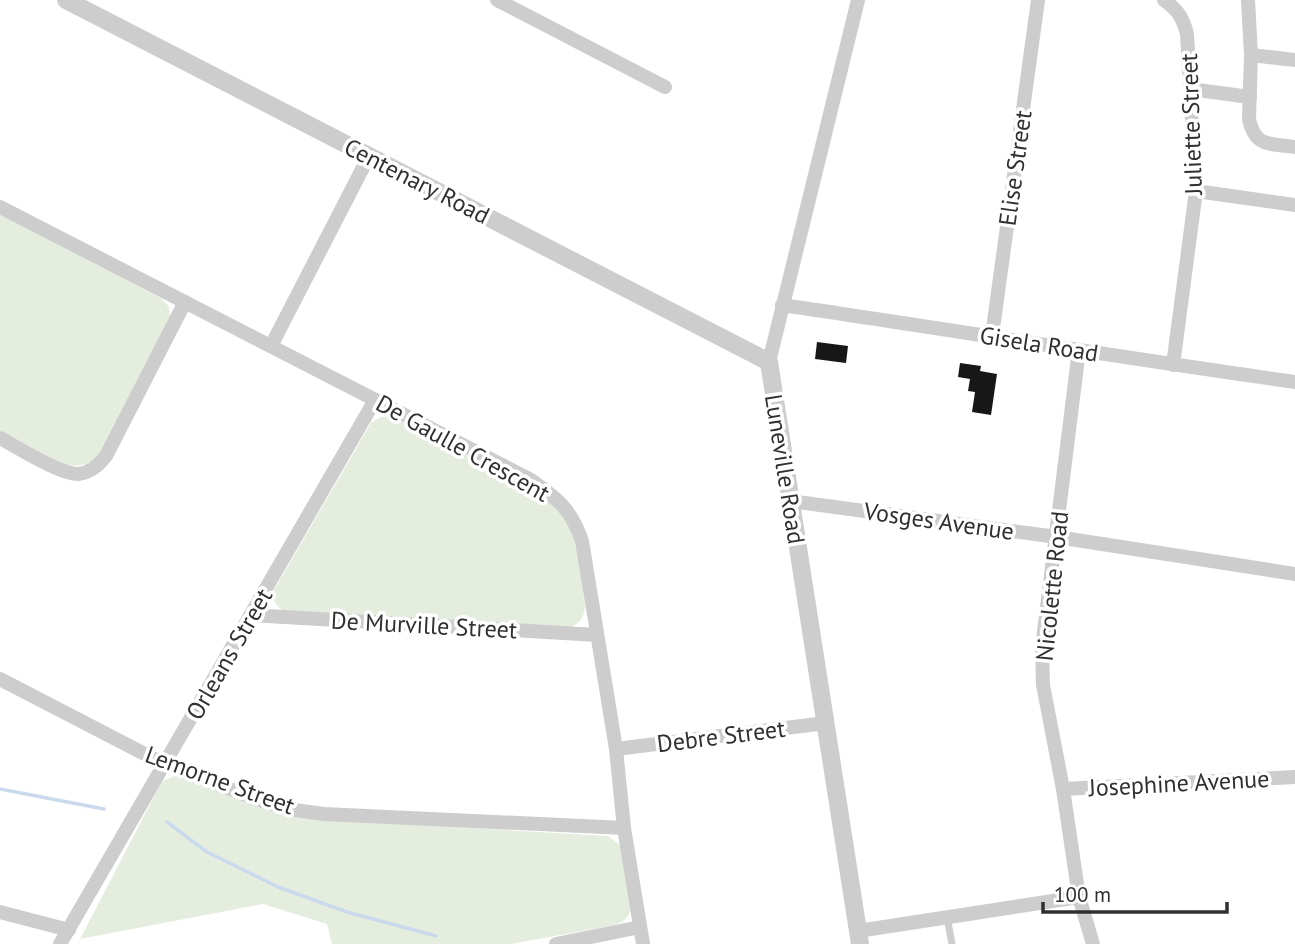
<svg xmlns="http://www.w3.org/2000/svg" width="1295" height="944" font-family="'PT Sans',sans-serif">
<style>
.green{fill:#e4edde}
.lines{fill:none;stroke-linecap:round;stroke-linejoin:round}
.stream{stroke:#cadaed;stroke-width:3.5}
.building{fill:#171717}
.service{stroke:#cdcdcd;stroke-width:7}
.minor{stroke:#cdcdcd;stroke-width:14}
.tertiary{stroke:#cdcdcd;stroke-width:18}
.labels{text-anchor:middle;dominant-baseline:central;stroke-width:7;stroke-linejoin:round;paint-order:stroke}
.street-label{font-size:24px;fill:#303030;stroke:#fff}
</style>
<rect width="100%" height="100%" fill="#fff"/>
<g class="green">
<path d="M0,214l161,84 8,9 2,13 -71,136c-13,9 -21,12 -37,8l-63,-33z"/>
<path d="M382,416l13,2 145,75c5,3 10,6 14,10 25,24 26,69 31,101 0,11 -3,18 -14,23l-285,-15c-10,-5 -14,-11 -12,-22l97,-167z"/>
<path d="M174,776l14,3 93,35 18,4 309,18 12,9 2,5 10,56c-3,11 -7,15 -17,19l-104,19h-179l-5,-20 -64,-20 -183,35 79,-152 4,-6z"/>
</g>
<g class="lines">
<g class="stream">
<polyline points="0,789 104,809"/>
<polyline points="167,822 207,852 278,887 347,912 436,936"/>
</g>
</g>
<g class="building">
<polygon points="817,342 848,346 846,363 815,359"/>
<polygon points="960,363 981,366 980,371 997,374 991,415 972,412 975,392 968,391 970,379 958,377"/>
</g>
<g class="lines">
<polyline class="service" points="947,917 952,944"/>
<g class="minor">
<polyline points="497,0 665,87"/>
<path d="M1164,0c14,10 19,18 23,34l9,157 -23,174"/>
<path d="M1248,0l3,55 -2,64c6,29 21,24 46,28"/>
<polyline points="1251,55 1295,60"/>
<polyline points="1190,89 1250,97"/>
<polyline points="1196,191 1295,205"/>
<path d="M0,207l531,273c27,19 40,29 51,61l34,208 8,79 19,116"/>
<path d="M782,305c171,25 342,53 513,77"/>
<polyline points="992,336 1038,0"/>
<polyline points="271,346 369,156"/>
<polyline points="1079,350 1042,647 1043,685 1063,789 1079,897 1093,944"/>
<polyline points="769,362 858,0"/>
<path d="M0,438c17,9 61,37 78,36 12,-1 21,-9 28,-18l79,-154"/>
<polyline points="790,501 1057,537 1295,574"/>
<polyline points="251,615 597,635"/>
<polyline points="0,679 164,764 262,801 294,810 324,814 624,828"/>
<polyline points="616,749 826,723"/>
<polyline points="1063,789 1295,777"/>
<polyline points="0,912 69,930"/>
<polyline points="858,931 1079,897"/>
<polyline points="60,944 375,400"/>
<polyline points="556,944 640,927"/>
</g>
<polyline class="tertiary" points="66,0 769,362 860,944"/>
</g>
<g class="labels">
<g class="street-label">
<text transform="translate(1191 124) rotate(-92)">Juliette Street</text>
<text transform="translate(1015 168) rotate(-82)">Elise Street</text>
<text transform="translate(417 181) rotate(27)">Centenary Road</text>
<text transform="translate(1039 344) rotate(9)">Gisela Road</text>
<text transform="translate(463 448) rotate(29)">De Gaulle Crescent</text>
<text transform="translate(785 469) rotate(81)">Luneville Road</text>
<text transform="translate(939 521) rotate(8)">Vosges Avenue</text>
<text transform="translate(1052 586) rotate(-84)">Nicolette Road</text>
<text transform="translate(424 625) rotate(3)">De Murville Street</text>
<text transform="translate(229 654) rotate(-60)">Orleans Street</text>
<text transform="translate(721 736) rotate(-7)">Debre Street</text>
<text transform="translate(220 780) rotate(20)">Lemorne Street</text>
<text transform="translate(1179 783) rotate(-3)">Josephine Avenue</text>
</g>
</g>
<path d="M1043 902v10h184v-10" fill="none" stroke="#303030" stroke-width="3.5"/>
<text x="1054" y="902" font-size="21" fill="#303030" stroke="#ffffff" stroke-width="5" paint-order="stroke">100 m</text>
</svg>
